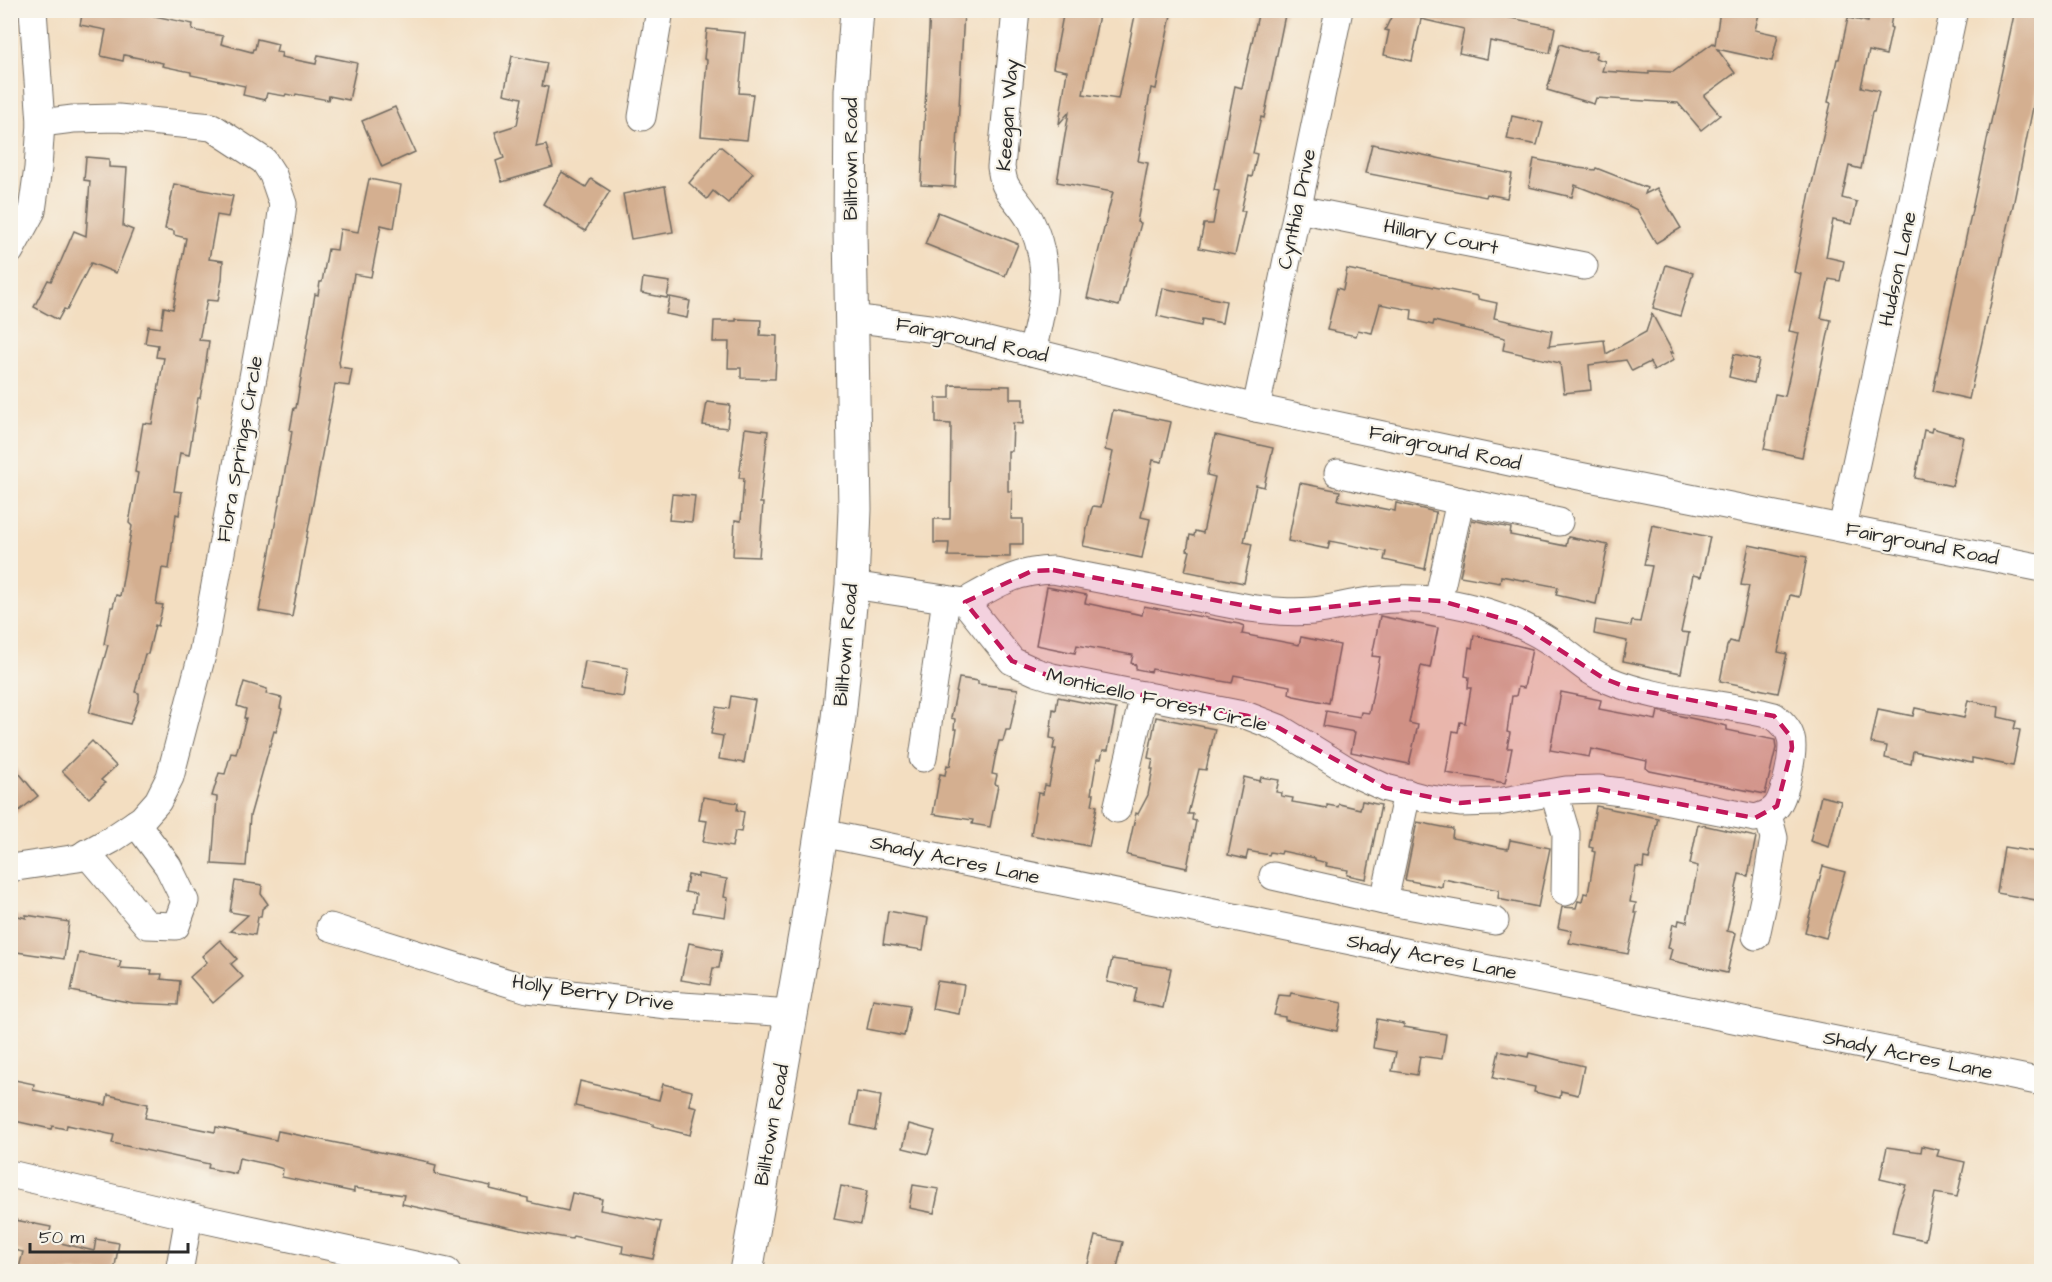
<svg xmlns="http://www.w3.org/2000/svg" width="2052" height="1282" font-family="'Architects Daughter',sans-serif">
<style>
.building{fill:#d4af90}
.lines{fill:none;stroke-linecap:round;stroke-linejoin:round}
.minor-casing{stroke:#716a60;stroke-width:29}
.major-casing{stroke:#716a60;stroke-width:35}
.minor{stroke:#fff;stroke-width:27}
.major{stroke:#fff;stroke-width:33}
.marked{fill:#c2185b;fill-opacity:0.2;stroke:#c2185b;stroke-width:4.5;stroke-dasharray:12 8;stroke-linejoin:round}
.labels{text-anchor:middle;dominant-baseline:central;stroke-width:4.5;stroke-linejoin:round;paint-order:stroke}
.street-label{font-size:20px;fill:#2b2b2b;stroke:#f7f3e8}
</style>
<rect width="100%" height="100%" fill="#f7f3e8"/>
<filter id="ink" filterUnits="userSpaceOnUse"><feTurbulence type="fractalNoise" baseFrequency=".0167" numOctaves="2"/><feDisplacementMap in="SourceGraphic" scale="12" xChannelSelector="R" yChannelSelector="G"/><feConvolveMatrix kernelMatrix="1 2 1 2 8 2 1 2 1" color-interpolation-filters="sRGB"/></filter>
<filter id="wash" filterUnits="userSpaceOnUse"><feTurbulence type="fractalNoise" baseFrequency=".008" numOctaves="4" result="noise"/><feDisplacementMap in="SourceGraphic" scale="24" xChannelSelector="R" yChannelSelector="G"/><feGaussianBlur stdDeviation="1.35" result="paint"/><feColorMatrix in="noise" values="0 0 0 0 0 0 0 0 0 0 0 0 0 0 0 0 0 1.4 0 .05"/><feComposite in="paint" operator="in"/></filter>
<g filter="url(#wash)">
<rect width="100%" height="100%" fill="#f3dec1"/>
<g id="blocks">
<g class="building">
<polygon points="83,10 126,10 193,24 192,30 223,36 221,44 252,52 253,49 255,49 257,39 278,44 276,52 282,53 281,57 316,64 318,55 357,63 349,100 329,96 328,100 296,94 295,96 286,94 285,96 267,93 265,100 243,95 245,86 191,75 191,72 162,66 163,63 124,55 123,61 101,56 106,30 80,25"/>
<polygon points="930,10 964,10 955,187 921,185"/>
<polygon points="1064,10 1100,10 1083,94 1118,99 1136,10 1172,10 1156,89 1151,88 1138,161 1148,163 1137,222 1141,223 1119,306 1087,298 1113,192 1057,182 1069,112 1059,124 1067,71 1053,68"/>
<polygon points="1259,10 1286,10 1264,118 1261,117 1253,153 1257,154 1252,177 1249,176 1241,211 1245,211 1235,255 1199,248 1204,224 1213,224 1219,191 1214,190 1235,86 1242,88"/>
<polygon points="1487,10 1486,13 1555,27 1550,53 1490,41 1487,59 1459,53 1464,29 1421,19 1412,61 1384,55 1389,31 1385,30 1394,11"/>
<polygon points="1720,10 1760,10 1755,30 1778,35 1772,61 1717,49 1735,73 1704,96 1720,115 1701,130 1678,103 1596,98 1594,104 1547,90 1560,44 1581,51 1597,52 1595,58 1605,61 1602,71 1649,74 1649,71 1673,72 1713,43 1715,45"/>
<polygon points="1870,10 1893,10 1890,27 1892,28 1886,55 1869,51 1861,87 1879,91 1874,112 1872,112 1861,169 1849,166 1842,198 1857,202 1852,224 1833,220 1826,257 1844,261 1840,281 1829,279 1821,318 1831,320 1802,457 1764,449 1775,394 1785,396 1799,333 1789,331 1801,274 1794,272 1810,192 1831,103 1828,102 1837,59 1839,59 1848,18 1868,22"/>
<polygon points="2015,10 2042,10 2042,63 2014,201 1969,399 1933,391"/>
<polygon points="707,29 745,33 739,93 753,94 747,140 701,136 707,60 704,59"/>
<polygon points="512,56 547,63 542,86 548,87 536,147 546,145 553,167 502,182 496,161 504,158 495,132 517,125 522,98 504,94"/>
<polygon points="395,107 415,152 382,167 362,121"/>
<polygon points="1512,116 1543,123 1537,145 1507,139"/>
<polygon points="1372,144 1512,174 1507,198 1487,194 1486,197 1365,173"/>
<polygon points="720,146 753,173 728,203 713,191 707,199 689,183"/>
<polygon points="86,157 109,159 109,167 127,168 123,226 133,230 116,273 91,263 67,310 64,309 58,320 34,307 48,280 51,281 61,261 74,231 86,236 90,181 84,180"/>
<polygon points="1534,159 1578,168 1595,170 1596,168 1647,188 1645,194 1657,188 1681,228 1656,243 1637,210 1629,206 1575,185 1572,197 1529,187"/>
<polygon points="562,172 586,187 591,179 610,191 585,231 543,204"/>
<polygon points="369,179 401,185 394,228 381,225 371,277 354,274 339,362 340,367 352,369 349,386 335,384 292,617 259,611 290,444 292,431 290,430 294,408 296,408 315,294 318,295 320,282 322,282 328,249 337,250 340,229 358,232"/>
<polygon points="174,184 233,196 228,217 217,215 209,259 223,261 222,279 218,301 207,300 199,340 209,341 204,376 200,398 198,398 189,455 180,453 174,491 182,492 179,515 176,514 169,569 162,568 156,604 163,605 158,626 155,625 148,654 145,654 135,692 139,693 139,699 130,724 89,713 108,645 104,644 111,607 113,607 116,595 120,596 132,526 129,523 138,473 135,472 143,423 152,424 164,358 156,357 158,345 145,343 148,326 161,328 164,307 173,309 186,238 174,235 174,231 165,229"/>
<polygon points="665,186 673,232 631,239 623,194"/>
<polygon points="938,212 1018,244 1005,276 925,244"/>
<polygon points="1666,265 1693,273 1680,316 1653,308"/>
<polygon points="1347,269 1478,296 1478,299 1497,303 1494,318 1552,331 1549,346 1604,340 1606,354 1646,332 1652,314 1673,353 1670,352 1674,360 1654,371 1650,362 1632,371 1626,360 1589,365 1591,390 1564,393 1560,363 1503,350 1505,338 1434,321 1433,325 1411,320 1412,310 1380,304 1372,333 1358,330 1356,336 1327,330 1337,288 1343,290"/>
<polygon points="643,278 670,282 667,298 641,293"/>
<polygon points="1163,288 1226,301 1222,323 1202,319 1201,326 1157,316"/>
<polygon points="670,297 690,301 687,318 666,314"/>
<polygon points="736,319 761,320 760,335 777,336 775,379 741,378 741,368 728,368 729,342 713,342 714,321 736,321"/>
<polygon points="1734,354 1759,360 1754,383 1729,377"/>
<polygon points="950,385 1010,386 1010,399 1023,399 1023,424 1013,423 1012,451 1008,451 1008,491 1012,491 1011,519 1023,519 1023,544 1010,544 1010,557 948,556 949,543 934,543 934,519 950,519 951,424 936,423 936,398 950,398"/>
<polygon points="707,402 730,405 727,428 703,425"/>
<polygon points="1113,410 1171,422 1162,462 1153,460 1141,517 1150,519 1142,558 1083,546 1091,511 1093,506 1101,507 1113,452 1105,450"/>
<polygon points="745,428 768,431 760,503 763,503 759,557 733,556 735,520 741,521 744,478 739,478"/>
<polygon points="1932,428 1963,437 1952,486 1915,478 1924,430 1931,432"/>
<polygon points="1215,435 1273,448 1264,487 1256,485 1244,542 1252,544 1244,583 1185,571 1190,551 1187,550 1190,535 1194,536 1195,531 1203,533 1215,477 1207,475"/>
<polygon points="1300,483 1340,491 1338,500 1395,511 1396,503 1436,512 1425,569 1384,560 1386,552 1330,541 1328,549 1288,541"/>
<polygon points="672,494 695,496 692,522 669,520"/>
<polygon points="1472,520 1511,528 1510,535 1566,546 1568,537 1608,545 1596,604 1556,595 1558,587 1501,576 1500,583 1460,576"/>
<polygon points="1652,525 1710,537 1701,577 1693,575 1681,632 1689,633 1681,673 1623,661 1627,641 1594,634 1596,620 1631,626 1632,621 1640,622 1652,566 1644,565"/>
<polygon points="1749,545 1807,557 1799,597 1790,595 1778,652 1787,654 1778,693 1720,681 1727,646 1730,641 1737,643 1749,586 1741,585"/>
<polygon points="1047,587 1087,595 1085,603 1142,615 1144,606 1239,624 1244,626 1242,634 1299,645 1301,637 1340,645 1329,703 1294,696 1289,694 1290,686 1234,675 1232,683 1152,669 1151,672 1136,669 1136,665 1131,663 1133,655 1077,645 1075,653 1036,645"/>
<polygon points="1380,616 1438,628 1430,668 1421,666 1409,723 1418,725 1409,764 1351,752 1355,732 1323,726 1326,711 1360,717 1361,712 1369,713 1380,657 1372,656"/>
<polygon points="1474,635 1532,649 1524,688 1518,687 1516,696 1512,696 1507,732 1510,733 1507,748 1512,748 1505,783 1446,773 1453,731 1458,732 1460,722 1465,723 1471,688 1468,688 1469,677 1465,676 1469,647 1472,648"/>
<polygon points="585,661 628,668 623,697 580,690"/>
<polygon points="959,678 978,681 978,684 1018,689 1010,730 1006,730 1003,741 999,741 995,758 992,774 997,775 995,784 998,785 990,827 972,824 973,820 933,814 940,774 945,775 947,765 950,766 957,729 954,729 955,719 951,718"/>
<polygon points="244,682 267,689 266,694 282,698 280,708 282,709 276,732 274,731 250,816 246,866 212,864 217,797 212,796 219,773 225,774 231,753 236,754 246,718 244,718 246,709 237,706"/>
<polygon points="1561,692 1601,700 1599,709 1656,720 1658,711 1727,726 1727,730 1775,740 1776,748 1765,794 1650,771 1646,768 1647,761 1591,749 1589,757 1550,750"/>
<polygon points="731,696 755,700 744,763 719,759 723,736 711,734 716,707 729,709"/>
<polygon points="1058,697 1116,709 1108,750 1103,750 1101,759 1097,759 1091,794 1094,794 1092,805 1097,806 1089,846 1031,835 1038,793 1043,794 1045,785 1049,786 1056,749 1053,749 1055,739 1050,738 1053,709 1056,710"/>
<polygon points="1968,700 1999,707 1998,717 2016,721 2014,729 2020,730 2013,766 1972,758 1972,763 1913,751 1911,764 1885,758 1887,746 1871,743 1878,709 1913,716 1915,708 1964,718"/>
<polygon points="1156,717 1215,729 1206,770 1199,769 1188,814 1193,814 1192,820 1196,821 1187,868 1127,855 1136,813 1138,814 1148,795 1153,769 1151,769 1153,759 1148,758"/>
<polygon points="92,741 116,766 101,780 105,783 89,798 62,771"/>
<polygon points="10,762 38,796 10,818"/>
<polygon points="1244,777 1260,781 1261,777 1279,780 1276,792 1282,793 1281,796 1293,798 1292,802 1327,808 1327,805 1338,807 1339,804 1360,809 1362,801 1381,805 1366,879 1347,875 1348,870 1326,866 1327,863 1315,860 1315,858 1282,851 1281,854 1270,852 1269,855 1248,851 1246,859 1228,855"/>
<polygon points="1821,796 1841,801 1829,847 1810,841"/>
<polygon points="703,797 738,803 737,810 744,812 741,832 735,831 732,847 703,842 707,821 699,820"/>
<polygon points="1596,806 1658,818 1649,859 1644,858 1643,868 1636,867 1630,902 1636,903 1634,913 1637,913 1628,954 1569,943 1572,931 1558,928 1562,907 1576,908 1578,901 1582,902 1584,893 1588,894 1595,852 1592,851 1593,848 1589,847"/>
<polygon points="1417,822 1453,829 1452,838 1508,849 1510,840 1550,848 1538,907 1503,900 1498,898 1499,890 1443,879 1442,887 1405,880"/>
<polygon points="1698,824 1756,837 1748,876 1739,874 1727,931 1736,933 1727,973 1669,960 1672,949 1668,948 1673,924 1678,925 1679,920 1687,922 1698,866 1690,864"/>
<polygon points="2004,847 2042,853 2036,900 1997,893"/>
<polygon points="1823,866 1845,872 1826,938 1805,932"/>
<polygon points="698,874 727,879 724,897 728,898 725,917 693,912 696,894 685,892 688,875 698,877"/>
<polygon points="235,881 262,885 261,894 268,904 262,909 261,917 258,917 255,935 230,931 248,915 230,912"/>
<polygon points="888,911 928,918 923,950 883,944"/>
<polygon points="10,914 26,918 26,915 69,922 64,959 10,951"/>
<polygon points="220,940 237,959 231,964 243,977 213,1003 190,977 207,962 202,956"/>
<polygon points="689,943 722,950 719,968 713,968 710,985 681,980"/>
<polygon points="79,953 121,961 119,968 152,970 151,974 162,974 161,979 180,981 178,1005 133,1003 71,991"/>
<polygon points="1112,959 1171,968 1163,1008 1134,1002 1137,988 1107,982"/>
<polygon points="937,981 964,985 959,1014 932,1009"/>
<polygon points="1291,993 1342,1003 1337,1031 1285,1020 1285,1017 1274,1015 1279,995 1290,996"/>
<polygon points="873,999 910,1005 904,1036 867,1029"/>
<polygon points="1377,1019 1404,1024 1404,1027 1446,1034 1442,1059 1420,1056 1417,1075 1392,1071 1396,1052 1373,1048"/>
<polygon points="1499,1051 1528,1057 1529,1053 1584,1066 1578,1095 1561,1091 1560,1098 1534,1092 1535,1087 1493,1078"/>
<polygon points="10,1079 34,1084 33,1090 106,1105 108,1095 148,1104 145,1118 215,1132 216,1127 276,1140 278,1131 429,1162 428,1164 436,1166 434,1174 491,1186 490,1189 528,1198 528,1202 568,1211 572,1193 602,1199 600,1210 661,1222 653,1259 622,1253 623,1246 573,1236 572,1239 521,1230 402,1204 404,1195 354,1188 354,1192 282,1177 283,1169 271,1165 239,1158 236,1174 208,1168 209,1164 112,1143 114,1135 67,1125 66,1129 52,1126 51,1129 10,1120"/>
<polygon points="580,1081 659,1100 663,1084 692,1091 689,1105 697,1107 690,1135 653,1126 653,1124 575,1106"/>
<polygon points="857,1092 881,1096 875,1130 851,1125"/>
<polygon points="909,1124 935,1131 928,1154 903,1148"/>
<polygon points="1922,1146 1939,1150 1937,1156 1965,1162 1957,1197 1935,1193 1925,1240 1892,1233 1898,1206 1906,1185 1880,1179 1887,1147 1921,1152"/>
<polygon points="913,1185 939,1189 934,1213 909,1208"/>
<polygon points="841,1186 867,1191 861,1224 834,1219"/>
<polygon points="10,1219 51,1227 48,1240 94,1251 96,1239 119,1243 114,1272 18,1272 23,1252 10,1249"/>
<polygon points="1095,1236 1123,1242 1116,1272 1086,1272"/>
</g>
</g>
</g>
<g filter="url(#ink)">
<use href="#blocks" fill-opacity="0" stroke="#716a60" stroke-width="1.5"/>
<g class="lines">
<defs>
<g id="minor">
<path d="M1016,10l-15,157c1,6 2,14 5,19 6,11 17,21 24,34 23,47 13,84 2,132"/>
<polyline points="642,117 660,10"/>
<polyline points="1298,209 1584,266"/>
<polyline points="10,251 32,211 38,168 41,123 33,10"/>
<polyline points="852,318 944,330 1256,408 1524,465 2042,568"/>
<polyline points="1256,408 1339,10"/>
<polyline points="1338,473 1460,501 1438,601"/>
<polyline points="1460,501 1559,522"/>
<polyline points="1842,528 1954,10"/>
<path d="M852,585l113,17 47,59 24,11 16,5 196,39 31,12 70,43 37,17 38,10 36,5 38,-1 68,-12 32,-1 31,4 126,25c8,-2 15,-4 21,-11 9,-10 19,-56 15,-69 -2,-9 -9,-16 -17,-22 -55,-15 -116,-14 -168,-37 -20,-8 -35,-24 -53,-36 -32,-21 -71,-35 -110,-41 -23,-4 -48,-4 -72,-1 -20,2 -39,8 -58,10 -22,2 -43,0 -64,-3l-196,-38c-38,1 -56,14 -88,32"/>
<polyline points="923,758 946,599"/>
<polyline points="1554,793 1566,833 1565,892"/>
<polyline points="1117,809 1144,695"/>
<polyline points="822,833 2042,1082"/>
<polyline points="86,853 147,925 176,926 185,901 168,866 136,823"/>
<polyline points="10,868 78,858 111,840 142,819 158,801 170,777 203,651 279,235 283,204 273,175 264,161 212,127 118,118 73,119 41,123"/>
<polyline points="1273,876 1384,901 1495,921"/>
<polyline points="1384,901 1407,793"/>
<polyline points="330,927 528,989 667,1005 792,1013"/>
<polyline points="1756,936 1765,894 1774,838 1768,815"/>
<polyline points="10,1174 189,1216 447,1272"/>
<polyline points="179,1272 189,1216"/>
</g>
<polyline id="major" points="746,1272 808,918 839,718 852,585 855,509 850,231 851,91 857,10"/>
</defs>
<use href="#minor" class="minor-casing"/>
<use href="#major" class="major-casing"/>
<use href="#minor" class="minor"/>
<use href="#major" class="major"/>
</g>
</g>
<path class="marked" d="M1053,570l226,42 128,-13 35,2 78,23 83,54 25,10 146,28 17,21 1,11 -15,58 -22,12 -157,-29 -138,14 -74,-15 -107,-60 -31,-12 -196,-39 -40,-16 -47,-59 67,-31z"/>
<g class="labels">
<g class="street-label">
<text transform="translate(1008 115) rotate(-86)">Keegan Way</text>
<text transform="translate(851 159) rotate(-90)">Billtown Road</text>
<text transform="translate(1297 209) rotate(-78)">Cynthia Drive</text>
<text transform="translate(1441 237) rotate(11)">Hillary Court</text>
<text transform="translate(1898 269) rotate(-78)">Hudson Lane</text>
<text transform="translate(972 340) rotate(12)">Fairground Road</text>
<text transform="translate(1445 448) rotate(12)">Fairground Road</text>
<text transform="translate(240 449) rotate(-80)">Flora Springs Circle</text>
<text transform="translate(1922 544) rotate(11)">Fairground Road</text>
<text transform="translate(846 645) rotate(-85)">Billtown Road</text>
<text transform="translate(1157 700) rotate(13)">Monticello Forest Circle</text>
<text transform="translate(955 860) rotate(12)">Shady Acres Lane</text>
<text transform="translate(1432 957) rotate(11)">Shady Acres Lane</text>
<text transform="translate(593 993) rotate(8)">Holly Berry Drive</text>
<text transform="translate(1908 1055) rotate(12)">Shady Acres Lane</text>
<text transform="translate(772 1125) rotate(-80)">Billtown Road</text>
</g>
</g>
<rect width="2052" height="1282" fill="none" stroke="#f7f3e8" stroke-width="36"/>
<path d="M30 1243v9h158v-9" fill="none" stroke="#2b2b2b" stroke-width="3"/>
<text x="39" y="1243" font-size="18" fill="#2b2b2b" stroke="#f7f3e8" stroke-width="4.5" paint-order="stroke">50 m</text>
</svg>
